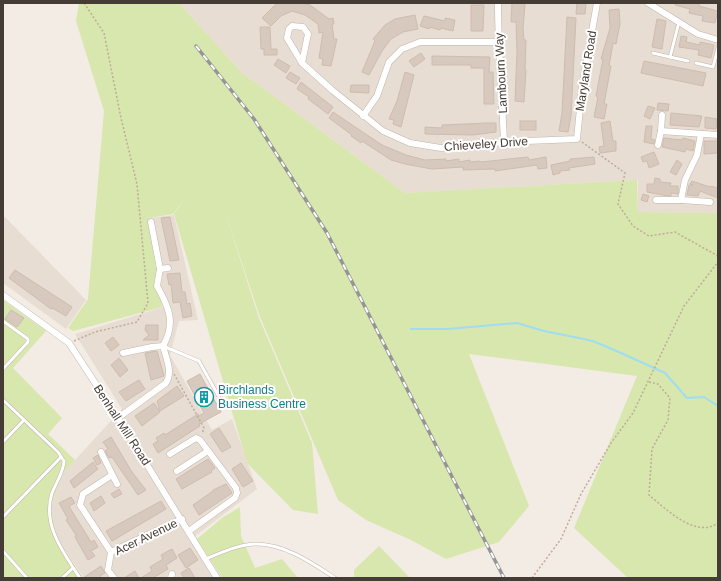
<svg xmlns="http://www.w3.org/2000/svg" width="721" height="581" font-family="Arial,sans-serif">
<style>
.residential{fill:#e7ddd3}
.green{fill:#d7e7ad}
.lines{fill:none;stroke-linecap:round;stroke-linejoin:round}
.stream{stroke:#a0ddf0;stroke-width:2}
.building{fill:#d7c9bd;stroke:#cfbcae}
.service-casing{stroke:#c1b5ab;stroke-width:4}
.minor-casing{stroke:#c1b5ab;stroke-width:7}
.path{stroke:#c0ab99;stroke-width:1.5;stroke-dasharray:2 2;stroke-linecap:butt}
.service{stroke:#fff;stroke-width:3}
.minor{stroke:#fff;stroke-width:6}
.rail-casing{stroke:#959595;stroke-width:3.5}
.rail{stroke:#fff;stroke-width:2;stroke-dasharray:6;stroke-linecap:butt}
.labels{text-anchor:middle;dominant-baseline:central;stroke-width:4;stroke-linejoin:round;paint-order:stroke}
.street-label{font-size:12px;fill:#453c35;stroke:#fff}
.culture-label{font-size:12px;fill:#0d838f;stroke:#fff;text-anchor:start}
</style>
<rect width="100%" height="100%" fill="#f3ece5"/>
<g class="residential">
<polygon points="179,3 718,3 718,213 638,212 638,180 405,193 241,72"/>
<polygon points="3,215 86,300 66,329 3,283"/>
<polygon points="174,215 198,320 179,321 170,355 212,430 232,419 257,489 190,540 214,578 84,578 57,539 51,507 62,474 122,409 75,334 163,307 148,218"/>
</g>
<g class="green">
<polygon points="79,3 179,3 241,72 405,193 637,180 638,212 718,213 718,578 628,578 574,528 637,376 469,354 529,506 499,542 446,559 411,540 366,520 338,500 260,317 224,209 259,318 312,443 318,514 293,510 247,463 174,214 184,200 173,214 148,218 162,307 73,331 68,328 88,299 104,111 76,21"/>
<polygon points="3,300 46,331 13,368 62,418 48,434 75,460 62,474 51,507 57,539 83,578 3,578"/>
<polygon points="240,507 241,536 255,568 282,559 298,578 222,578 197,539 222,518"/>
<polygon points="379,546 410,578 354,578 354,570"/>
</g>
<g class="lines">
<polyline class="stream" points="411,329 448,329 517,323 544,331 574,337 593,341 621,353 665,373 687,398 704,397 718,406"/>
</g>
<g class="building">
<polygon points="277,3 301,3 310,5 329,19 333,18 334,24 332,24 334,39 337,39 331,66 322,65 323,59 319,58 323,32 319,33 318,24 305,15 292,11 281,16 271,26 262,18"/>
<polygon points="512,3 525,3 523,29 524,40 526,40 525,70 526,70 524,102 515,101 517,51 516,22 511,22"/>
<polygon points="577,3 586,3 585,14 576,14"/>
<polygon points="675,3 696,3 699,4 699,6 718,11 715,23 702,21 703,16 689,13 690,9 675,5"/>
<polygon points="471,5 484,5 483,31 471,31"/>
<polygon points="619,9 620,24 616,44 613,43 609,66 611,66 604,104 607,104 604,119 594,117 598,97 596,96 603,59 601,59 610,28 609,10"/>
<polygon points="415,15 418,29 403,32 391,39 382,51 369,75 362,72 375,41 373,39 385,25 395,19"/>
<polygon points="424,16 445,21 445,18 455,20 453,31 441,28 440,30 430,27 429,29 420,26"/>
<polygon points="567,17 576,18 571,116 568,132 559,131 562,113"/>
<polygon points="657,19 666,21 662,49 652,47"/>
<polygon points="260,27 270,27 271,49 277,49 277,55 264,55 264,49 261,49"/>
<polygon points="681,36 687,37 686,42 700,45 700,42 714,45 711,58 698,55 699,50 679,47"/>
<polygon points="421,53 425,59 414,67 409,61"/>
<polygon points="432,56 490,57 489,72 493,72 494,104 484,104 484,68 471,68 471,65 432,65"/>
<polygon points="278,59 290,66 286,73 274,65"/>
<polygon points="644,61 706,73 703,86 641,73"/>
<polygon points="290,72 300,78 296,84 286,78"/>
<polygon points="405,72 414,75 401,127 393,124 394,120 389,119 397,101"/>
<polygon points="301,82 333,107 328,114 308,99 309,97 297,89"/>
<polygon points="351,85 369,85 369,93 350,92"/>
<polygon points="658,103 669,104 668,111 657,110"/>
<polygon points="648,106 655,108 650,119 644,116"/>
<polygon points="333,112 382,145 406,155 425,160 446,159 446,161 459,159 459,162 470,160 470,162 480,161 481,162 528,157 529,160 546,157 547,168 538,169 537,165 495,171 495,169 463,170 463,167 432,169 405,164 391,160 362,141 361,143 351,136 352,135 329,118"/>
<polygon points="671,113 702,116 699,127 670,125"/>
<polygon points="705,117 717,119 716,129 705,128"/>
<rect x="520" y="121" width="16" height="9"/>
<polygon points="610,121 613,141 616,141 616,151 600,153 599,147 604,146 601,123"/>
<polygon points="487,123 496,123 496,132 473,135 425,134 425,127 442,128 442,125"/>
<polygon points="646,126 652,126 651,139 655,140 654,144 644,142"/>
<polygon points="664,138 682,140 683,138 695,141 693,151 686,149 685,152 662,147"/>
<polygon points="704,141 718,141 718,153 704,154"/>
<polygon points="654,152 659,164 649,168 647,161 643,162 641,157"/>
<polygon points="594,157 595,164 569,168 570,170 560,171 560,173 553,175 551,165 570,161 570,159"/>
<polygon points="677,160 682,164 676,175 670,172"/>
<polygon points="655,178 660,179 660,182 671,183 670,186 678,186 678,194 671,193 671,196 668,196 647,192 647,184 654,184"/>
<polygon points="692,181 710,187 710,186 718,188 718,198 700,191 698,196 687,195 689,185 693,185 690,184"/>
<polygon points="643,194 649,196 647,202 641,200"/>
<polygon points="170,217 179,260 170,261 161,218"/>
<polygon points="15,270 72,307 66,316 52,308 51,309 9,278"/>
<polygon points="180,273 182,292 185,292 187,304 190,303 192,316 183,318 180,302 173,303 171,284 169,285 167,274"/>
<polygon points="11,310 24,318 17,327 5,319"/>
<polygon points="146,325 158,325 158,340 143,340 149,335 145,330"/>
<polygon points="113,337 119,345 111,351 105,343"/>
<polygon points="157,351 164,376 151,380 145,353"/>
<polygon points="119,358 128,370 120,377 111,365"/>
<polygon points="200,374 221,412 199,424 200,426 158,453 153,444 158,441 156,438 164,433 165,435 198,414 199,416 204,413 187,381"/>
<polygon points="139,380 145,389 126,401 119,392"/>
<polygon points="177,386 184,396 160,411 157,401"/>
<polygon points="154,403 160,412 142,426 135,416"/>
<polygon points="219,428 231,447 222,452 210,434"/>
<polygon points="111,437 132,472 146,490 138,495 112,457 109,458 105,451 108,449 103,442"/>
<polygon points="98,455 101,463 97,465 93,458"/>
<polygon points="208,459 215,468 211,471 212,472 182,489 176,479"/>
<polygon points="93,462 98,469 74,488 70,481"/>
<polygon points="241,463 253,481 243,487 232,469"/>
<polygon points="226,484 232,493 199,515 193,505 213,491 213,490"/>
<polygon points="119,489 122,494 114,498 111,494"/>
<polygon points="101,496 105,503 94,511 90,503"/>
<polygon points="71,497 75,503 69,506 73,513 91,542 94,540 98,547 91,551 95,556 88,560 75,537 76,535 66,520 68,519 59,503"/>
<polygon points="161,501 166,509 112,541 106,531"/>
<polygon points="190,548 198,560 186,568 178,555"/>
<polygon points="172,549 177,558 166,565 168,569 153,578 141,578 152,571 150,567 163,559 161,555"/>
<polygon points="101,566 105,573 100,576 102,578 83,578"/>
<polygon points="189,568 195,578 184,578 181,573"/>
<polygon points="135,571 139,578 124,578"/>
</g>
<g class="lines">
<defs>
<g id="service">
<polyline points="679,22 670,57 688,61"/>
<polyline points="653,53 670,57"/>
<polyline points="696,63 713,67 718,48"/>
<polyline points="3,321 28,339 28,342 3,369"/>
<polyline points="163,346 199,361 219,397"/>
<path d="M3,400l55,52 6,9c0,10 -8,22 -12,32 -10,32 11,59 28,85"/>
<polyline points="3,442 24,420"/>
<polyline points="3,517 61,457"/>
<polyline points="3,551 27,578"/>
<path d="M205,559c16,-6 35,-15 51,-15 29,0 56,19 79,34"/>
<polyline points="62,578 73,568"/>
</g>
<g id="minor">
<path d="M498,3c0,46 4,93 6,139"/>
<polyline points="648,3 698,34 718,40"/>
<polyline points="302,63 308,34 303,27 292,26 289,29 287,38 302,63 332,90 383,131 410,143 441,148 504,142 577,139 582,88 597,3"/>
<polyline points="363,116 377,96 389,62 402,49 420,42 498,42"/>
<polyline points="661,131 662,115"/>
<polyline points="658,145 661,131 718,135"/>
<polyline points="656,200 681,200 685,180 697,155 701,134"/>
<polyline points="681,200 710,202"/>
<polyline points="160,269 168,268"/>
<polyline points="3,295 69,343 118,418 217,578"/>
<polyline points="123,353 152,347 163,346"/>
<path d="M118,418l48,-35c7,-11 0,-25 -3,-37 13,-23 6,-39 -6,-60l3,-17 -9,-47"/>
<polyline points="101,452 117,484"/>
<polyline points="170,454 196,438 200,440 236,488 237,493 235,498 189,531"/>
<polyline points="177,471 208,451"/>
<polyline points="111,552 80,505 83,494 112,475"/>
<polyline points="114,578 108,570 111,552 182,519"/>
<polyline points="171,578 172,574"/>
</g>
</defs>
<use href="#service" class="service-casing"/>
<use href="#minor" class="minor-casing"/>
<g class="path">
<polyline points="582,142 625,173 618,204 633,226 649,236 675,232 718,256"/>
<polyline points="74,341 95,332 137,322 148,303 137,184 121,118 104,33 84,3"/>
<polyline points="174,374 204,428 202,434"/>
<path d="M649,382l9,2 12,14 -2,22 -16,29 -3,46c17,14 47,44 69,28"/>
<polyline points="532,578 561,539 581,494 611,443 633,413 684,306 718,262"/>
</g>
<use href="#service" class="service"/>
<use href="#minor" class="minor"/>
<defs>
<polyline id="rail" points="196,46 254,119 327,233 504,578"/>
</defs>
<use href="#rail" class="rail-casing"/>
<use href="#rail" class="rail"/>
</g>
<defs>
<symbol id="building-ring" viewBox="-11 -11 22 22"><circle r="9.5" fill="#fff" stroke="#0f9aa8" stroke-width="1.5"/><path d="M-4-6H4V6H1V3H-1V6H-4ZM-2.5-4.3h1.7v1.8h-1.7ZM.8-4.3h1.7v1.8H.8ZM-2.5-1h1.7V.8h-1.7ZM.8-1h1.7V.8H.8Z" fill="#0f9aa8"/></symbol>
</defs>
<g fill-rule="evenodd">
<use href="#building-ring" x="193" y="386" width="22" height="22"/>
</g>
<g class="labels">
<g class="street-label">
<text transform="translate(586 71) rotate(-81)">Maryland Road</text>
<text transform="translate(501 73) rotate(-93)">Lambourn Way</text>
<text transform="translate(486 144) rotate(-4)">Chieveley Drive</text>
<text transform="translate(122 425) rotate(57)">Benhall Mill Road</text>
<text transform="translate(146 537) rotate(-26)">Acer Avenue</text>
</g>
<g class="culture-label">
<text x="218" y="390">Birchlands<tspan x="218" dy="14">Business Centre</tspan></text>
</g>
</g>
<rect width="721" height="581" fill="none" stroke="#453c35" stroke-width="8"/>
</svg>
